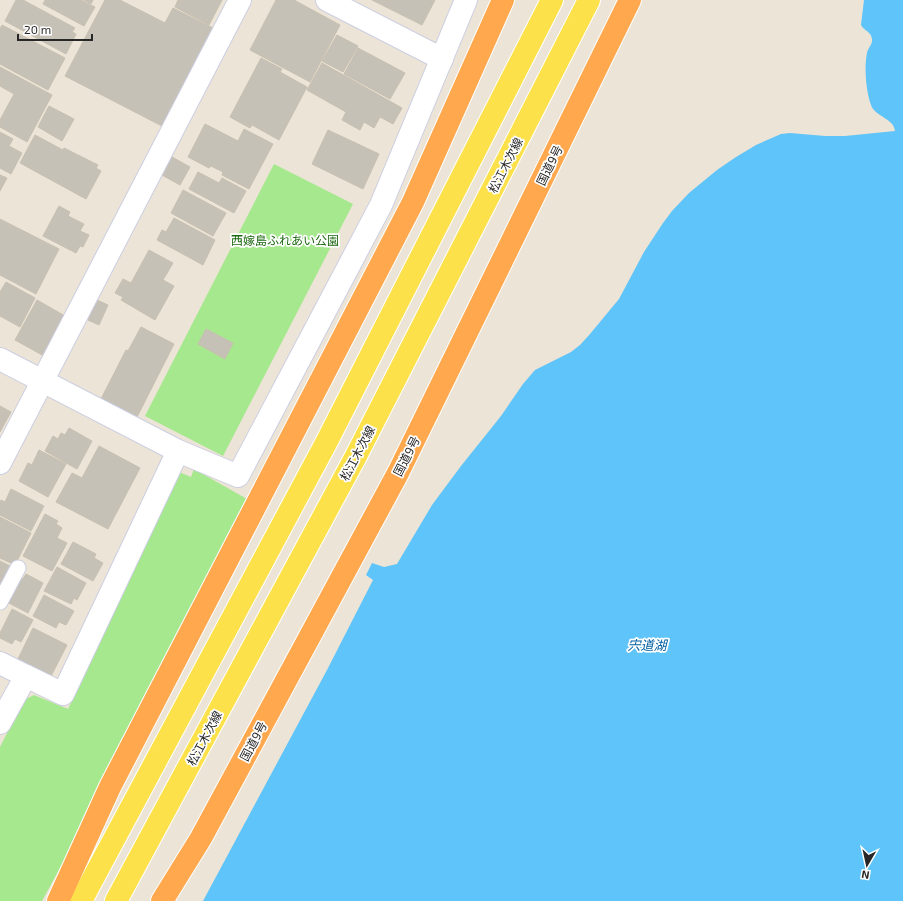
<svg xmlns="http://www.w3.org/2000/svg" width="903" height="901" font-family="'Exo 2','Noto Sans JP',sans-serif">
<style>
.green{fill:#a5e88d}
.water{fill:#5ec4f9}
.building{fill:#c6c1b7;stroke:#c7c0b0}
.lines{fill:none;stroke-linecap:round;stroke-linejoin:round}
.lane-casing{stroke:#cccee2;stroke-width:17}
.street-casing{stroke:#cccee2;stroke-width:24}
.primary-casing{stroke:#fff;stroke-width:24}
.highway-casing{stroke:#fff;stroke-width:24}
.lane{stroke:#fff;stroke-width:15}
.street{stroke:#fff;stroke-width:22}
.primary{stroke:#fde14a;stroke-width:22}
.highway{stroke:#ffa84e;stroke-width:22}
.labels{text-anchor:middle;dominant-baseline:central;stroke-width:3.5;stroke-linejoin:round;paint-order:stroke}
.street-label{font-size:12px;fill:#272727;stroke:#fff}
.park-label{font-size:12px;fill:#1d6912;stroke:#fff}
.water-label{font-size:13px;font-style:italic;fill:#015ea1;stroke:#fff}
</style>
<rect width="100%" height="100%" fill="#ece4d6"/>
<g class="green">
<polygon points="274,164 353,204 223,456 145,416"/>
<polygon points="194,469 247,499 83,826 42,901 0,901 0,747 24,700 34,695 68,709 179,472 191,477"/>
</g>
<path class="water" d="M864,0h39v901h-700l124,-231 46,-90 -7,-5 6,-12 12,4 13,-3 35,-59 29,-39 40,-50 22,-32 12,-14 36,-18 9,-7 10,-11 29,-35 25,-47 19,-29 9,-12 17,-18 28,-23 19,-13 20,-12 25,-11 9,-1 35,3h20l50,-5c-1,-13 -20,-14 -24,-26 -5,-14 -7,-37 -4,-52 1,-5 6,-9 5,-14 -1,-8 -8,-8 -11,-14z"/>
<g class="building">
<polygon points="16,0 23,0 75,28 72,32 76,34 66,54 5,21"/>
<polygon points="45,0 81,0 95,7 84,26 43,4"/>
<polygon points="84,0 93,0 91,4"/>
<polygon points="105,0 120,0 165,23 173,8 213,28 162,126 65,76"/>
<polygon points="178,0 222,0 209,25 175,7"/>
<polygon points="276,0 294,0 340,25 310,82 250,50"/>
<polygon points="372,0 435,0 422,25"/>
<polygon points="2,25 65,58 48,90 0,64 0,29"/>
<polygon points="337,35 358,46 343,72 322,61"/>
<polygon points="358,48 405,73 390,99 344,74"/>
<polygon points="261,58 282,69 280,72 307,87 279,140 252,125 250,128 230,117"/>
<polygon points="322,63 402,108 393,124 380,117 374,128 364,122 360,130 342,120 346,112 307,90"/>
<polygon points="0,67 52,95 27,142 0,127 0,120 14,94 0,86"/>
<polygon points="49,106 74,119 62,141 38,127"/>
<polygon points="205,124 238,141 244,129 273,144 249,189 222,175 223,172 211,166 209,168 188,157"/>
<polygon points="328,130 379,154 363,189 312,164"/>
<polygon points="0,132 13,139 9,146 22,153 11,174 0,168"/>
<polygon points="35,135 63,150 64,148 98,165 96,168 101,171 86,199 20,163"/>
<polygon points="172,157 190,167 180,185 162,175"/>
<polygon points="198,172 219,183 222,178 246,191 234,213 189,189"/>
<polygon points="0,175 7,178 0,191"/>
<polygon points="183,190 226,213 213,236 171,213"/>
<polygon points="59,206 70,212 68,216 84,224 80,231 89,235 83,247 80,246 76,253 43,236"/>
<polygon points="174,218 215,240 203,265 157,240 162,230 166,232"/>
<polygon points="0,219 59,249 36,294 0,275"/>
<polygon points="149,250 173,263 163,280 174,286 155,320 121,300 123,297 115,293 123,279 131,283"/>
<polygon points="6,282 35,298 20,327 0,316 0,292"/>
<polygon points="37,300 65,316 44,356 15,340"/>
<polygon points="97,300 108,305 99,325 88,320"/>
<polygon points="141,327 174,344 137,417 101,399 126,350 128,351"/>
<polygon points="206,329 233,343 225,359 198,344"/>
<polygon points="0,406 11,412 0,432"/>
<polygon points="69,428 92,441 77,469 45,451 53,436 58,439 61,433 65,435"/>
<polygon points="99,446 140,468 108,529 56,502 72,473 82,478"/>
<polygon points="39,450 66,464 48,497 19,481 28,463 32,465"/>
<polygon points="11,489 44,506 31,531 0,515 0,502 1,500 5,502"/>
<polygon points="45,514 58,521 56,524 62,528 57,538 67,543 52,571 23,556"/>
<polygon points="0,517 31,533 15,565 0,558"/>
<polygon points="73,542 96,554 94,558 103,563 93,581 61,564"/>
<polygon points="0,561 14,568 0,594"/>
<polygon points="57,567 86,583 77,600 74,598 71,604 44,591"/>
<polygon points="26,574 43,583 28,613 5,601 18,576 23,579"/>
<polygon points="44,595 74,611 66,625 59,622 56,628 33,616"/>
<polygon points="12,609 33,620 21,642 15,639 12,644 0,638 0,633"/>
<polygon points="33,628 67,645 51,676 18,659"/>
</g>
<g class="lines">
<defs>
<polyline id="lane" points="0,602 18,568"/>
<g id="street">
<polyline points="327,0 442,59"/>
<polyline points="0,359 178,451 238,476 381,205 466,0"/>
<polyline points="0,463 240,0"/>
<polyline points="0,663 26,676"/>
<polyline points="0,723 26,676 63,694 178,451"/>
</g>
<g id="primary">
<polyline points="81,901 326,443 552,0"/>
<polyline points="116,901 356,456 589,0"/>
</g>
<g id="highway">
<polyline points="58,901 110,787 413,202 503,0"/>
<polyline points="162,901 201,838 398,473 630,0"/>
</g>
</defs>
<use href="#lane" class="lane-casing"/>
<use href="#street" class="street-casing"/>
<use href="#primary" class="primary-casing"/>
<use href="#highway" class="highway-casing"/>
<use href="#lane" class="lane"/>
<use href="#street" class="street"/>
<use href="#primary" class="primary"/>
<use href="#highway" class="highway"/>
</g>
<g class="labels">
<g class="street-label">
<text transform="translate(505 165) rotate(-63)">松江木次線</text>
<text transform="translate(549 165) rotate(-64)">国道9号</text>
<text transform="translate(357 453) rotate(-62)">松江木次線</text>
<text transform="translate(406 456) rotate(-63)">国道9号</text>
<text transform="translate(204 738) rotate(-62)">松江木次線</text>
<text transform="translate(253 741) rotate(-62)">国道9号</text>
</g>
<g class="park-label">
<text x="285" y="240">西嫁島ふれあい公園</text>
</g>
<g class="water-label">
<text x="647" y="645">宍道湖</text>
</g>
</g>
<g transform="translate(867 865) rotate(189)" stroke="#ffffff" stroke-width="3" paint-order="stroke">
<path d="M0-3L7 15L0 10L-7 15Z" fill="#272727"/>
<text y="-6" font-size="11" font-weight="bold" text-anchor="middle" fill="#272727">N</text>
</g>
<path d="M18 34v6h74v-6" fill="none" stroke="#272727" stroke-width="2"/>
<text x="24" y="34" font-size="12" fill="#272727" stroke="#ffffff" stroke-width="3" paint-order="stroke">20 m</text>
</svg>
